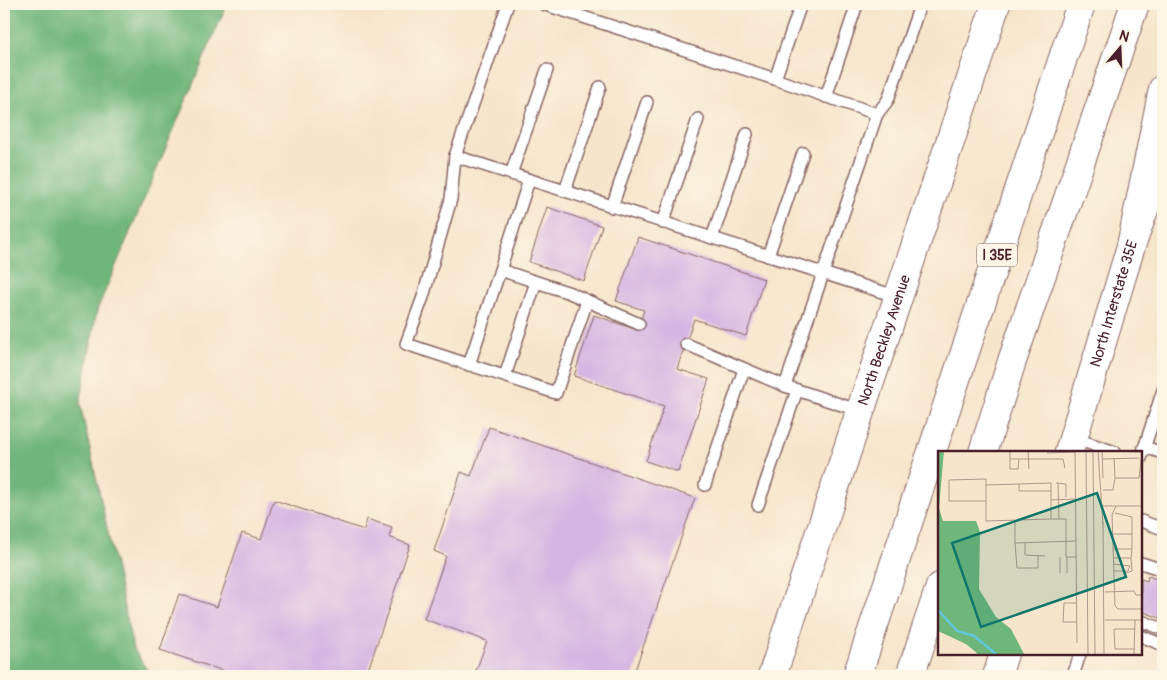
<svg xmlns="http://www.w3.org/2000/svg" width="1167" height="680" font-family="Pangolin,sans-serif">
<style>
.forest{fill:#6fb67a;stroke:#5c6a52}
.building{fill:#d6b5e2}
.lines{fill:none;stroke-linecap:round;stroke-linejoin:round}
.lane-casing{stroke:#866463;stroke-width:14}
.secondary-casing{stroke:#866463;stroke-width:30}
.highway-casing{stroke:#866463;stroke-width:30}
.lane{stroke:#fff;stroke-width:11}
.secondary{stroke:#fff;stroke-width:28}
.highway{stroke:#fff;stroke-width:28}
.labels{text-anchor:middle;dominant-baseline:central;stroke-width:5;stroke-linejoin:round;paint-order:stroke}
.shield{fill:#fcf5e5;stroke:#7f5f63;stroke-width:1}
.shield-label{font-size:14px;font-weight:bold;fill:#4a1f2b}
.street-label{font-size:15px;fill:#4a1f2b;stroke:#fcf5e5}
.inset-river{fill:none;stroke:#60c7dd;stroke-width:2.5}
.inset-road{fill:none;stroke:#b1968b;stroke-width:1}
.view{fill:#0f766e;fill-opacity:0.15;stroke:#0f766e;stroke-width:2.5}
.inset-edge{fill:none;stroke:#4a1f2b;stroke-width:2.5}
</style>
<rect width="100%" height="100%" fill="#fcf5e5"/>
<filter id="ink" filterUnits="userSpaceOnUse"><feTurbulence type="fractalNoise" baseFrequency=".02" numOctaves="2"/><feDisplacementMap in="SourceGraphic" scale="10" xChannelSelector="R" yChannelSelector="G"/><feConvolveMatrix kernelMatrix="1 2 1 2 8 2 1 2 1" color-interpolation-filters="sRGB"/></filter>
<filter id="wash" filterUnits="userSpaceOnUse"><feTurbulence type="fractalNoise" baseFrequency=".0096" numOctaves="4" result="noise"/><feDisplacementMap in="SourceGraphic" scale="20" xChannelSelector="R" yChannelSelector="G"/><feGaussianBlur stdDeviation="1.12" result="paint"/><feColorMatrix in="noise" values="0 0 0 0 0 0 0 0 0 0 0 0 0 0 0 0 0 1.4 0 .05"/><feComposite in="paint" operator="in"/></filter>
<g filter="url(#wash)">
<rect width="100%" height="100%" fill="#f6e5cb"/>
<polygon class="forest" points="4,4 227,4 97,310 80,403 133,648 151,676 4,676"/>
<g id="blocks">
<g class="building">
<polygon points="547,207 602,226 584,281 529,262"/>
<polygon points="638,237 764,279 746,336 694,319 677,369 709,379 678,472 646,461 664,406 574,376 594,315 637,330 644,310 616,301"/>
<polygon points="489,427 695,498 633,676 474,676 487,641 424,619 446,556 434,551 461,472 471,476"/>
<polygon points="274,500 364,530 367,519 392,527 389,537 410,545 366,676 239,676 160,650 179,594 217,607 242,533 261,539"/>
<polygon points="1148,576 1163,581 1163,619 1141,611 1141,579 1147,581"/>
</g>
</g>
</g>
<g filter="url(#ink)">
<use href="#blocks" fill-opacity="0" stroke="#866463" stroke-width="1"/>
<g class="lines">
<defs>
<g id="lane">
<polyline points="508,4 455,156 898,297"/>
<polyline points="543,4 775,79 801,4"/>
<polyline points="775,79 877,114 785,386 860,411"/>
<polyline points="826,97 857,4"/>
<polyline points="877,114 888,100 918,11"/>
<polyline points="455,156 451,199 423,297 406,344 556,393 587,301"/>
<polyline points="511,174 547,70"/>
<polyline points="529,180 500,270 570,293 639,324"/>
<polyline points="565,191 600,87"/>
<polyline points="612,207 647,102"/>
<polyline points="663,223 698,119"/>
<polyline points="712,238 747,134"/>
<polyline points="768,256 803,153"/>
<polyline points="686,344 785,386"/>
<polyline points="469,365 500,270"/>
<polyline points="505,376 536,282"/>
<polyline points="1073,438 1115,452"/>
<polyline points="1144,447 1163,453"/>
<polyline points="1141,458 1163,390"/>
<polyline points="705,485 744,369"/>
<polyline points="758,505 797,390"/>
<polyline points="1141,521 1163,529"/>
<polyline points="1141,563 1163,570"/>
<polyline points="1141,621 1163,629"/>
<polyline points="1141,636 1163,645"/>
<polyline points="1073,676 1080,654"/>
</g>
<g id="secondary">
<path id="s1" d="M1069,452l62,-206 32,-89"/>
<path id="s2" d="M772,676l224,-672"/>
<polyline points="997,676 1004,654"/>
</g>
<g id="highway">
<polyline points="1131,246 1163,89"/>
<polyline points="983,452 1012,361 1135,4"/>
<polyline points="857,676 1081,4"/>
<polyline points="910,676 940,587"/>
</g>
</defs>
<use href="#lane" class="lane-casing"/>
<use href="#secondary" class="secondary-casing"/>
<use href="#highway" class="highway-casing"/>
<use href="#lane" class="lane"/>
<use href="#secondary" class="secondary"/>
<use href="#highway" class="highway"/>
</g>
</g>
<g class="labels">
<rect class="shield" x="977" y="243.5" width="40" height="23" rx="4"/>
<g class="shield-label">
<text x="997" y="255">I 35E</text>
</g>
<g class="street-label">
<text stroke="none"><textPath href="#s1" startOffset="155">North Interstate 35E</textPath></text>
<text stroke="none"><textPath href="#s2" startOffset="354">North Beckley Avenue</textPath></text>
</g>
</g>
<g transform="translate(938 451)">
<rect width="204" height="204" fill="#f6e5cb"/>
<path d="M0,0h6l-5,57 4,13h33l4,11 -1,57 17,28 15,12 13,25h-46l-12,-10 -28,-13z" fill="#6fb67a"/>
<path class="inset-river" d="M0,159l19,21 17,5 22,18"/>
<path class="inset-road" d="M72,0v18h8l1,-10M90,0l1,18M137,0l2,192M148,0l2,203M155,0l2,203M160,0l5,74M164,0l1,27M174,0l29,1M109,2l28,-1M176,7l1,20M72,8h53l2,9M164,8l37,-1M48,28v6l65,-2v36l-65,2v-20h-37v-21zM118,32l10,1v13M120,32l1,36M81,33v7h32M48,34v16M165,39h10l2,-12h24l3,-26M113,49l25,-1M162,55h16l-4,9 3,91 3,3h24M178,55h26M113,68h15v38h10M77,69v23l61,-2M165,71l1,132M175,83h19M87,91v13l20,1M77,92l2,25h21v-13M175,98h19v-32l-17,-4M122,106v16M129,106v16M175,107h18l1,-9M175,113l17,2 -2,5h-14M188,122l6,-2 -1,-13M167,141l29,-1 2,4h6M139,152h-13l-1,19h14M167,169h37M197,198h-20l-1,-20h21M196,203l1,-34"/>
<path class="view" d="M159,42l29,84 -145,50 -29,-84z"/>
<rect width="204" height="204" class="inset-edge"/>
</g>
<rect width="1167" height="680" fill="none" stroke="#fcf5e5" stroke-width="20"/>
<g transform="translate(1120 48) rotate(19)" stroke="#fcf5e5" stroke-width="4" paint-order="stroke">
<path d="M0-4L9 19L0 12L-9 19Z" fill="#4a1f2b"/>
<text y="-8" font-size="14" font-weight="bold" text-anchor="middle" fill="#4a1f2b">N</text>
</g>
</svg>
